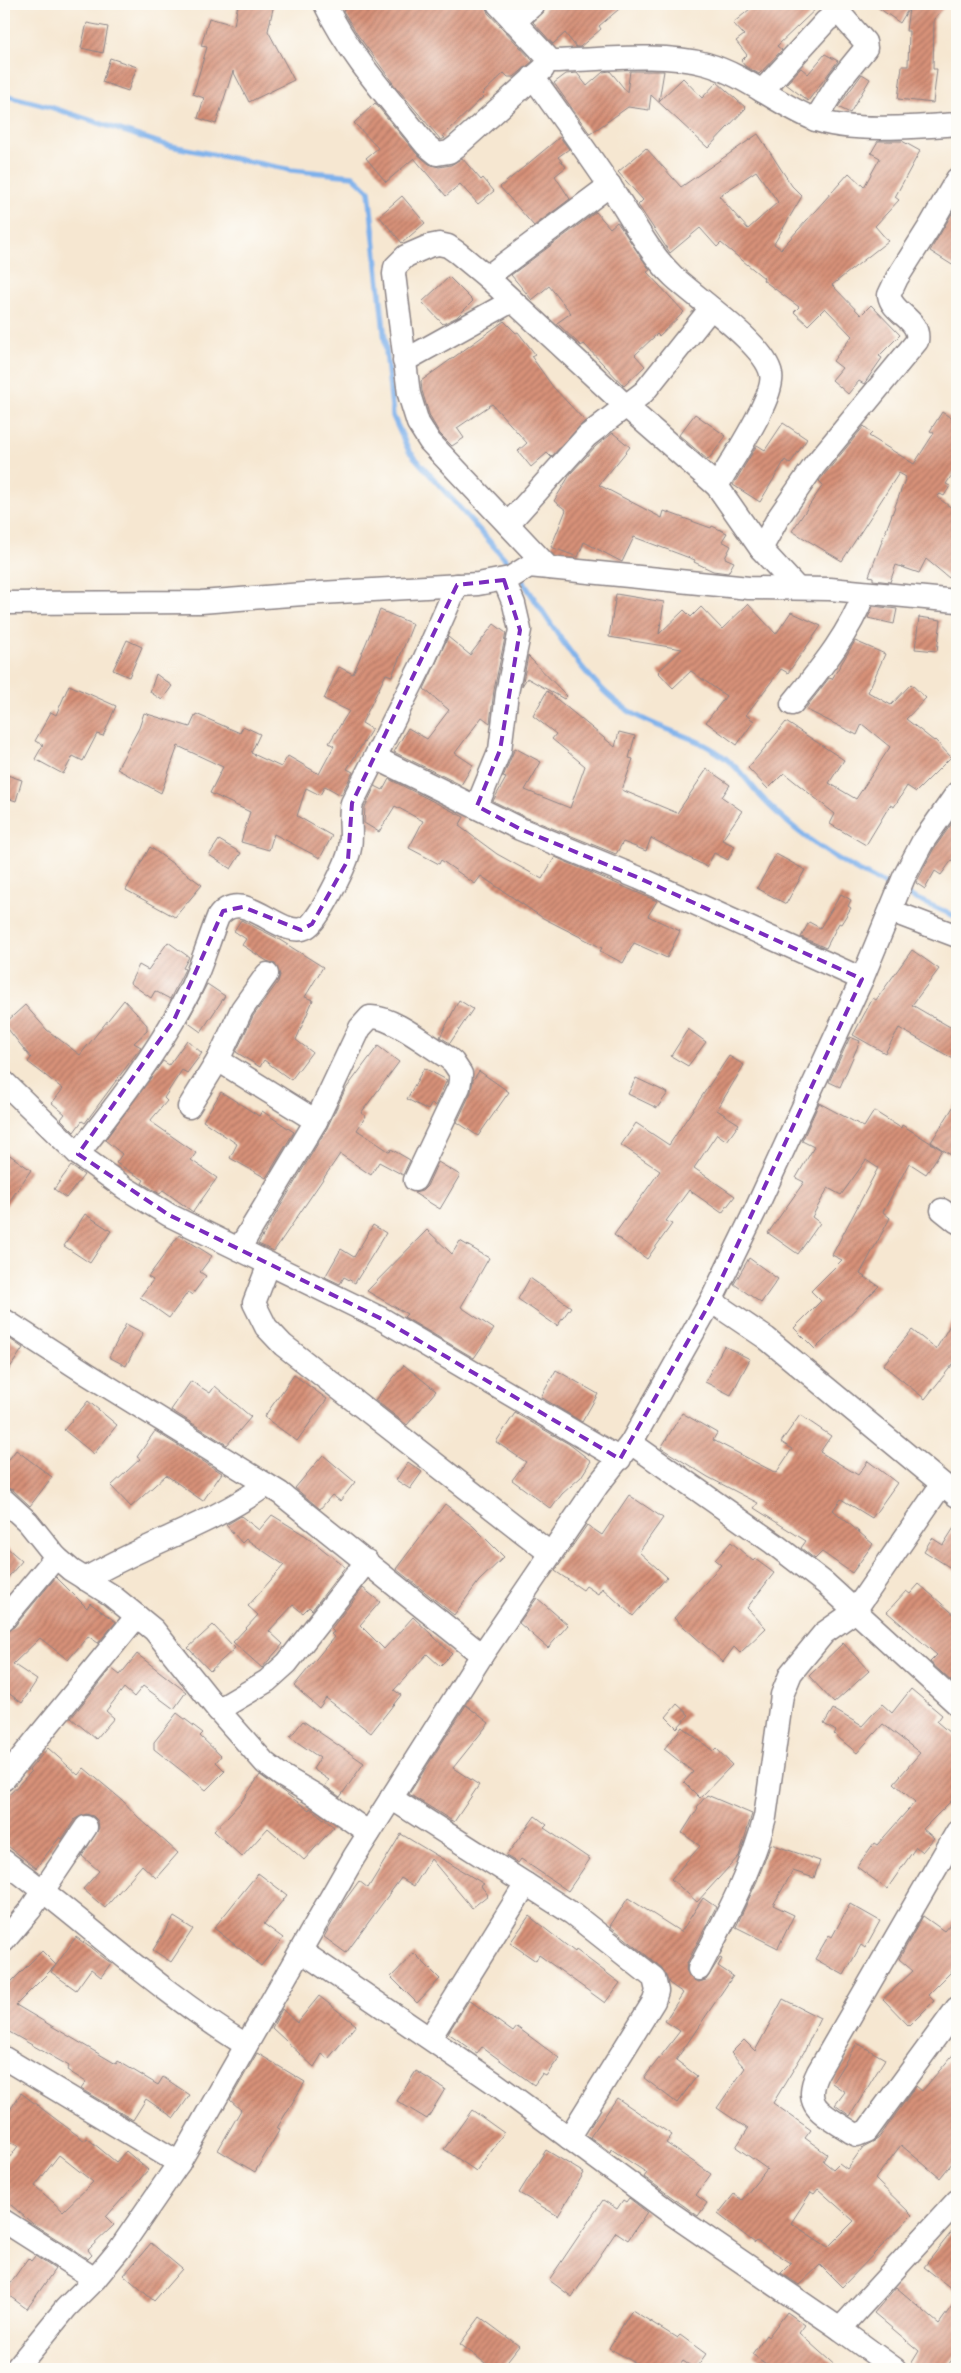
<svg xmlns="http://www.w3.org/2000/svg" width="961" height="2373" viewBox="0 0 961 2373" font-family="Dekko,sans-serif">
<defs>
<pattern id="building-hatch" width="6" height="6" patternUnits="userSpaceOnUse" patternTransform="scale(1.25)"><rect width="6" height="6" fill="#d79178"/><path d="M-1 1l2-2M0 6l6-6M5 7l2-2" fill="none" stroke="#ae7664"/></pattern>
</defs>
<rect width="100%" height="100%" fill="#fdfcf7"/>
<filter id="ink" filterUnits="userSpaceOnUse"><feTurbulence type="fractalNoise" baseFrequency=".02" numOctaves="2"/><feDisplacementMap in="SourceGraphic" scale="10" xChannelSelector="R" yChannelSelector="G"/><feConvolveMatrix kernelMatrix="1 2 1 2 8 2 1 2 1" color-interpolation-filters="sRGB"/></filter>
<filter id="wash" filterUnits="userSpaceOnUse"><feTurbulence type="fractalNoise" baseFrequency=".0096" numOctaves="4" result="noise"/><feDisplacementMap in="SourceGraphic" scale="20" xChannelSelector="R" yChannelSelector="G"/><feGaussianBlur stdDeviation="1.12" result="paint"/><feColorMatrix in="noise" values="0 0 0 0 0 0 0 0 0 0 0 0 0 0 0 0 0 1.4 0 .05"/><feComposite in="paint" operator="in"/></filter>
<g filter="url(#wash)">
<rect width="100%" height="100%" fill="#f6e7d1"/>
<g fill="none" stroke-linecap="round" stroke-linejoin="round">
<!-- stream -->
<g stroke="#7eb1eb" stroke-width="5.5">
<polyline points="4,95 47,106 166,145 291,170 353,176 369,191 393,416 409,451 515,570"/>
<path d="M520,577C553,626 589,693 643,719C675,735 703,738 731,763C745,775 755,792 769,805C805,841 848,868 895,889"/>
<polyline points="903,893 957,917"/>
</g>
</g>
<g id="blocks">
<!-- building -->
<g fill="url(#building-hatch)" fill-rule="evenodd">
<polygon points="238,4 274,4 268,31 294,80 249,102 233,71 216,124 198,118 204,98 193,94 207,47 201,46 209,18 234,25"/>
<polygon points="351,4 485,4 488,13 533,61 514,77 508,77 504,73 482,94 484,96 443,136 445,138 441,140 395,86 357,34 343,11"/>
<polygon points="547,4 625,4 599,26 601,29 580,47 576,47 565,33 553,44 533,22 543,13"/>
<polygon points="756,4 821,4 777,46 782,50 759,74 745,66 741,61 747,55 736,41 744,35 733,23"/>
<polygon points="873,4 947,4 934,19 933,69 937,69 933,103 898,99 902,66 908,66 909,31 906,31 909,8 900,23"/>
<polygon points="87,23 108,27 103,53 81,48"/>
<polygon points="825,54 838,61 808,101 786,84 801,68 808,74"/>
<polygon points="110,58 137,67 128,91 102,82"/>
<polygon points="610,71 627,92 630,71 664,71 659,101 683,78 702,98 717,82 746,108 708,148 651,95 649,110 628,107 590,134 554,83 566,74 577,73 587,86 603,72"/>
<polygon points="862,74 870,79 850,113 838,107"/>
<polygon points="375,103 416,153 429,164 439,167 451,165 462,158 481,180 483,178 494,191 478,204 460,184 446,196 414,158 386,182 366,158 378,148 354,123"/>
<path d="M758,134L792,186L802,196L774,244L781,249L849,173L864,187L880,158L871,153L878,141H902L920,151L895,197L899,200L875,226L888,241L832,285L861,315L871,305L900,335L879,356L882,358L864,384L859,381L848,394L832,380L842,368L833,361L852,336L825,308L808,325L794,312L799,307L763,280L764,278L721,243L717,247L700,228L670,253L638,205L643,200L618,172L646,148L681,187ZM756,171L778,202L748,229L719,196Z"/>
<polygon points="560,137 569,149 558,157 566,167 555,176 570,199 534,226 500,187"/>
<polygon points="402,196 425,223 402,243 379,216"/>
<polygon points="957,205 957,268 930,251"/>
<polygon points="596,212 610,228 617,222 650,270 647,272 684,312 659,336 657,334 635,355 645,366 624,386 584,344 581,346 557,323 571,313 549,286 532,300 511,275"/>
<polygon points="449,277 473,301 457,317 443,324 422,302"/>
<polygon points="504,321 516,333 518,332 535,354 531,356 553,387 585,421 551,457 547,453 531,467 518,451 527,443 492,404 457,428 464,438 452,446 440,434 430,417 422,391 421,381"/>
<polygon points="942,412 957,422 957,467 946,484 950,486 944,496 940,494 937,497 957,512 957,567 949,578 926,559 919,573 896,565 890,582 873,580 873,577 869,576 906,477 899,473 842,561 792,531 823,485 819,481 864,426 872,433 869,436 914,464 934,433 930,431"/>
<polygon points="695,414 726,436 708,460 679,435"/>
<polygon points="783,423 807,439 790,464 785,460 760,502 733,485 757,445 765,450"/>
<polygon points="613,433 630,447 599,485 662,518 664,511 711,528 712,526 727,533 722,541 731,546 725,558 734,562 728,573 713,571 694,562 695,560 634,537 622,562 584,542 578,557 551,547 566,510 554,501 571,473 596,446"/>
<polygon points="616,594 664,602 659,634 684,610 691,617 701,607 722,629 748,604 776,634 791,612 821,626 788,673 781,669 746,715 754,721 737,745 706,722 726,696 691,671 673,688 658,672 682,649 609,637"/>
<polygon points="873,606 897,609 894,624 868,618"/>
<polygon points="380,610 413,624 392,676 386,674 362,723 372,729 347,769 353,772 341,795 325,786 320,795 306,788 297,816 332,836 320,858 274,834 269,850 241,842 250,812 210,793 223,767 178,746 161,793 117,769 139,728 144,713 190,727 196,714 240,733 243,726 260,734 251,753 281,767 288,756 319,774 334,746 329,743 349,711 324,699 339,667 353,674"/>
<polygon points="919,617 941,620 937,651 915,649"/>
<polygon points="494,624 506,633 494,690 490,723 482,717 455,753 473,765 461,785 394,752 408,728 427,739 449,710 424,689 448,637 470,655"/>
<polygon points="127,640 142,647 129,677 113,670"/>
<polygon points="855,641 885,654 868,692 891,705 911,684 926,698 906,719 934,741 935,740 951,757 916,792 907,786 894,807 890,805 866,845 830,824 835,814 784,773 768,789 748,768 786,722 844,760 829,783 856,799 890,747 862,724 857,735 805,709 829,678 832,679"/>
<polygon points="528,656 567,696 564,699 527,678 522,686"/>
<polygon points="156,674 172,686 162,700 150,692"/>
<polygon points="69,685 116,706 103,736 97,734 83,761 73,756 63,774 35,759 43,745 35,741 51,712 56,715"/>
<polygon points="547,691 615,747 619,732 635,736 629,758 633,759 622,790 677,813 707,769 730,785 722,797 742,811 722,840 735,846 728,860 714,853 707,867 651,838 646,851 623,842 616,854 525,817 493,801 506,778 503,777 515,748 541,762 525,790 570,808 585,766 552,739 556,734 533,716"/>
<polygon points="4,774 22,780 16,801 4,797"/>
<polygon points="389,779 464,817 459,826 497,854 542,879 555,857 657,901 648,916 680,931 667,958 634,943 623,963 600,951 602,948 543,918 481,876 475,884 441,860 439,864 409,848 423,821 395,806 379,832 364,823 365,807 375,786 383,790"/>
<polygon points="957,816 957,853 941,875 935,871 925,889 916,883 933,850"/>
<polygon points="219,840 241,853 231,869 209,855"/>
<polygon points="150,847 202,885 175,917 126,890"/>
<polygon points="776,854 805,870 786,904 757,888"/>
<polygon points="841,894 851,900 848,906 851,908 841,924 839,923 826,948 801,937 809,922 820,928"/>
<polygon points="241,920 275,937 323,967 305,997 313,1000 296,1040 312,1052 291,1080 264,1060 260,1067 236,1052 253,1016 278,982 280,975 275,964 267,961 242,945 246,939 234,931"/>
<polygon points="168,942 189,957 183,968 185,969 170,999 155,991 151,998 130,983 139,965 148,970"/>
<polygon points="912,950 939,969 912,1005 957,1031 957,1061 899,1028 885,1053 853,1035 873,998 876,1000"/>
<polygon points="207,984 225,996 201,1032 187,1022"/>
<polygon points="124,1000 147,1025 147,1031 134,1043 141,1047 85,1123 82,1121 74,1132 61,1119 65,1114 52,1103 63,1089 28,1062 31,1058 4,1024 25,1005 47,1030 80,1055"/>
<polygon points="459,1000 473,1009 450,1043 440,1037"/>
<polygon points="688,1029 706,1042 688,1066 671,1056"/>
<polygon points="850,1037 860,1041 840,1087 829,1082"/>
<polygon points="187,1040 202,1053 187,1073 182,1070 164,1098 167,1101 150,1121 196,1153 191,1160 217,1178 193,1212 163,1190 160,1194 142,1183 144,1180 116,1163 122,1154 105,1140 163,1061 169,1065"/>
<polygon points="378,1046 399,1062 361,1113 366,1116 357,1130 390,1152 391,1149 410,1160 403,1175 379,1162 371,1175 340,1154 274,1251 258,1244 327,1128 345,1090"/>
<polygon points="729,1056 744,1065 717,1110 739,1124 727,1141 717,1134 694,1168 735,1196 722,1213 689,1190 666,1221 672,1224 647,1259 614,1235 660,1171 621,1145 636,1123 669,1145"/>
<polygon points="424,1068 447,1080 435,1106 432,1103 428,1110 407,1099"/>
<polygon points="479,1071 509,1092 478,1136 457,1122 471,1092 473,1080"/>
<polygon points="636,1078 668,1093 657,1108 628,1094"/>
<polygon points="221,1092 259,1116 262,1111 294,1132 266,1178 230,1158 237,1144 203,1121"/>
<polygon points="957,1101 957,1159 931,1142"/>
<polygon points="819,1103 864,1127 874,1111 901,1128 902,1125 942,1150 926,1174 909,1163 883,1212 890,1218 860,1274 879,1286 815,1349 794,1328 821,1301 811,1291 842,1260 832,1255 878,1168 866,1160 841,1195 828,1188 812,1217 820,1223 798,1254 768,1233 804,1182 796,1178 814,1147 802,1141"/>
<polygon points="4,1151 31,1170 4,1209"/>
<polygon points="438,1162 460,1175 440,1209 414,1193 422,1191 427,1186"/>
<polygon points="71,1166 84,1175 66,1198 54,1189"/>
<polygon points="85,1214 111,1231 90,1263 64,1246"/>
<polygon points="373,1225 386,1233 355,1283 344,1277 340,1284 325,1277 341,1249 354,1257"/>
<polygon points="427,1230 452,1254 460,1241 489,1258 461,1307 494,1329 474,1358 404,1317 407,1314 367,1291"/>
<polygon points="179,1235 212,1256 200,1272 206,1276 192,1295 188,1292 169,1318 140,1297 153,1280 148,1277"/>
<polygon points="749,1258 778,1279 761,1303 734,1284"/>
<polygon points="530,1278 571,1307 557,1326 518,1299"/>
<polygon points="957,1313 957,1359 925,1399 883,1365 912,1330 936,1349"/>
<polygon points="126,1324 143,1333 126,1366 109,1357"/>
<polygon points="4,1335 23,1348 4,1377"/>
<polygon points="724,1346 750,1359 731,1395 705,1382"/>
<polygon points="404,1365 436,1391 407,1425 375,1400"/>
<polygon points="556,1370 598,1394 582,1422 541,1397"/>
<polygon points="294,1375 327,1399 297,1441 264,1417"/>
<polygon points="191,1381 210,1393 215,1386 251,1417 227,1445 171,1410"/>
<polygon points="88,1401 117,1425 94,1454 64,1430"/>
<polygon points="515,1413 569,1444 591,1461 581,1477 562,1494 551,1509 512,1480 526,1462 496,1442"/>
<polygon points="682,1413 717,1433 713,1440 776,1473 792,1449 781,1442 800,1415 831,1436 820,1452 858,1475 868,1461 897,1483 872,1518 841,1499 833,1510 873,1544 852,1573 822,1552 815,1559 801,1548 806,1541 754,1508 758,1503 708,1477 661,1448"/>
<polygon points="155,1431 222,1473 203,1501 166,1475 131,1507 111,1486 140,1459 137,1457"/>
<polygon points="16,1450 52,1477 30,1506 13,1490 4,1487 4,1466"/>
<polygon points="323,1455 355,1482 340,1501 332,1495 320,1509 295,1488"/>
<polygon points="408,1462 422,1472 410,1489 396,1480"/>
<polygon points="629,1495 663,1518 639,1552 667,1577 633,1616 602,1588 598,1594 586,1586 583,1590 555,1571 587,1525 602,1535"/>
<polygon points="445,1504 473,1526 504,1557 479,1581 454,1615 396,1569"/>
<polygon points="272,1515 306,1536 345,1567 312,1610 309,1607 303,1613 293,1605 269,1631 283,1644 262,1668 233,1642 258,1615 248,1606 284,1565 246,1539 242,1543 226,1525 241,1516 259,1530"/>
<polygon points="957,1523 957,1572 924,1551 932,1538 943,1545"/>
<polygon points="731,1542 753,1561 755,1559 774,1573 747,1608 766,1628 740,1653 734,1647 723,1662 674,1618 721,1565 715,1560"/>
<polygon points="4,1545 22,1561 4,1582"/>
<polygon points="56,1577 87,1608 90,1603 116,1622 98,1643 88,1636 68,1660 40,1638 13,1664 37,1680 22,1703 4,1690 4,1632 14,1627"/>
<polygon points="919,1584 957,1617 957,1679 953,1683 930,1662 937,1655 887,1612 906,1591 910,1594"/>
<polygon points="363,1588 380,1602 360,1625 384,1649 413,1617 452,1654 440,1666 427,1654 394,1690 401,1695 371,1733 326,1698 319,1708 294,1686 334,1637 331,1634 334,1632 331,1629"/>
<polygon points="537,1598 568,1625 548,1648 519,1623"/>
<polygon points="213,1625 235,1648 210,1671 188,1648"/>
<polygon points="843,1643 869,1671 834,1703 809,1676"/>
<polygon points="137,1654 186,1692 174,1709 143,1686 134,1697 124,1688 106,1711 114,1718 96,1739 71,1718 111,1668 120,1675"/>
<polygon points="911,1689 942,1715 937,1722 957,1739 957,1788 952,1800 923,1829 934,1838 922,1852 916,1847 887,1889 857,1867 874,1843 877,1845 915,1802 894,1783 920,1753 883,1724 857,1753 834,1734 836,1731 824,1724 833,1709 862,1726 882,1704 892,1713"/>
<polygon points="677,1704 689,1715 677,1728 666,1717"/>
<polygon points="466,1705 489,1723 453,1768 479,1785 454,1822 409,1794"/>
<polygon points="177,1713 203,1733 200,1736 221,1756 216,1762 225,1771 206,1790 154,1749 154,1742"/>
<polygon points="303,1721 364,1763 340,1797 325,1786 329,1780 313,1769 320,1758 290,1737"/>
<polygon points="682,1727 713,1751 716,1748 732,1765 700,1798 684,1782 693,1772 664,1749"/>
<polygon points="48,1748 78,1775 84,1768 122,1800 138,1817 178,1853 156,1878 142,1865 105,1908 83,1889 99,1871 82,1856 99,1828 98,1821 93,1816 86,1814 75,1819 62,1839 60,1837 36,1868 4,1843 4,1800 31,1772 29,1770"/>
<polygon points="260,1775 309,1810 310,1808 334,1827 304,1860 268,1828 242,1857 214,1831 242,1801"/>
<polygon points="707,1795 752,1814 739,1856 697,1902 671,1879 700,1846 682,1833 698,1808 697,1807"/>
<polygon points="535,1816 547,1825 544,1828 590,1859 568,1891 521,1859 518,1863 506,1856"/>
<polygon points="401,1834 484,1884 481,1886 488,1895 472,1908 431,1859 414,1886 401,1878 346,1953 324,1937 343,1903 359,1881 368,1888"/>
<polygon points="771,1844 820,1861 814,1878 793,1871 773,1905 794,1915 778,1948 736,1927 757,1881"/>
<polygon points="258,1873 287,1895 264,1924 283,1938 261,1966 214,1928"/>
<polygon points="628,1898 681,1932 703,1898 716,1907 687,1963 686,1970 693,1980 699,1982 706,1980 720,1958 722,1959 718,1966 733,1976 676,2060 697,2076 677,2103 644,2078 680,2031 665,2021 683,1993 669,1983 662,1968 610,1926"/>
<polygon points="850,1904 880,1921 865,1948 861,1945 844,1975 815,1959 829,1935 832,1937"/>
<polygon points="529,1916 575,1952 576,1950 620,1983 605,2003 539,1955 536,1961 510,1943"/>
<polygon points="923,1916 944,1931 957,1916 957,1966 928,1995 934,2001 909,2026 883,1999 913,1971 899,1959"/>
<polygon points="174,1917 193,1929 171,1962 153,1950"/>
<polygon points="76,1937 111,1963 101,1977 91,1969 76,1990 51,1972 56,1965 16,2005 116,2064 118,2061 158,2085 163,2077 190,2095 174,2118 146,2099 133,2120 81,2089 86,2082 67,2070 69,2066 4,2029 4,1989 42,1951 56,1965"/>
<polygon points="414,1953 440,1979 417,2003 391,1977"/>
<polygon points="319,1996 356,2025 328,2059 322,2054 314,2067 272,2028 282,2009 297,2023"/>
<path d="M783,1999L820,2018L804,2052L773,2103L811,2130L805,2138L827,2154L823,2161L833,2169L839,2163L847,2169L863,2147L878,2139L916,2086L922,2091L957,2050V2157L940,2178L901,2145L875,2179L912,2215L842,2287L820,2265L799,2285L781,2273L791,2263L757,2241L755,2243L718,2214L734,2194L742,2200L767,2169L736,2147L748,2129L717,2108L745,2068L731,2053L744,2040L755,2051ZM818,2189L854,2221L828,2247L791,2223L811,2192L814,2194Z"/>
<polygon points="469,2000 513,2032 517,2027 559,2058 546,2076 542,2074 534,2085 482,2047 477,2053 448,2033"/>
<polygon points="857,2043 885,2059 850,2116 835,2105 845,2092 832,2083"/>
<polygon points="257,2053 305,2082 277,2128 280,2129 255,2172 218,2150 241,2110 230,2100"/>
<polygon points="416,2071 445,2089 427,2119 397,2101"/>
<path d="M21,2093L85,2141L87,2138L116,2162L126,2151L148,2170L106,2217L114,2225L88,2250L92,2255L88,2259L33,2224L4,2199V2165L18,2146L4,2139V2119ZM59,2155L93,2182L63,2211L35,2186Z"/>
<polygon points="617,2098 672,2135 666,2143 711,2174 696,2195 707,2203 698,2216 644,2177 647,2173 611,2149 610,2152 590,2137"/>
<polygon points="472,2110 504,2133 476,2171 444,2149"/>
<polygon points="546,2150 584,2173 558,2216 519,2193"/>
<polygon points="629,2198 647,2212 628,2240 616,2232 572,2297 549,2280 603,2200 617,2209 623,2200 626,2202"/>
<polygon points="957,2225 957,2293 924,2267"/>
<polygon points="151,2243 182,2269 154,2301 124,2275"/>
<polygon points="35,2256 55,2269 27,2309 4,2292 28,2258 31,2261"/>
<polygon points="896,2287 939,2324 957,2299 957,2353 945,2369 908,2369 919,2351 874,2313"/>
<polygon points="632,2310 677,2338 680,2335 706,2354 695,2369 683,2361 677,2369 646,2369 609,2348"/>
<polygon points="787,2312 805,2325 799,2333 839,2369 773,2369 752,2354 766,2335 768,2337"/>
<polygon points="480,2317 519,2346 501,2369 493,2369 460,2344"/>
</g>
</g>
</g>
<g filter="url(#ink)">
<use href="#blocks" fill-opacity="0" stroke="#8c8486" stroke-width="1"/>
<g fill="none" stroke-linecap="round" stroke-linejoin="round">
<!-- street casing -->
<g stroke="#8c8486" stroke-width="25">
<g id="street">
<path d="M325,4C349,55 391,101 426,145L437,154L449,152L457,146L543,69"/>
<path d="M498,4L551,61C598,60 661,52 706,64C745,75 777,104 814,119C846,133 921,127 957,124"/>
<polyline points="514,22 534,4"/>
<path d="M533,77C559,113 585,149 610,186C630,215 647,251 673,276C696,298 766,345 771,374C776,397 729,464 717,486"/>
<polyline points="762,91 826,21 834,15 842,16 865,42 866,48 840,80 815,120"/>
<polyline points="487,277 610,185"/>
<polyline points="404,361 512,301"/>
<polyline points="508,524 587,436 644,392 711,308"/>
<path d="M761,549L778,518L814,466L917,341C921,319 892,314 889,295L897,278L930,226L957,179"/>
<polyline points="549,568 430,442 418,423 409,394 394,274 395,267 406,256 429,246 439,244 448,246 458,253 487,277 627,407 717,486 761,549 797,588"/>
<polyline points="4,603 201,602 303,594 478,584 510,578 529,566 749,588 830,589 957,601"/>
<path d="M792,704C820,669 848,636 864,594"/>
<polyline points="376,758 520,829 639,878 862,979"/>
<polyline points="477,806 500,750 507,693 520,630 514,604 504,580"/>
<polyline points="891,911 957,936"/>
<polyline points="218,1060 316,1121"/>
<polyline points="4,1082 78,1154 125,1188 169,1215 382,1319 620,1459"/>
<polyline points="189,1107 218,1060 242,1009 267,974"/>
<path d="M78,1154C118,1103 159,1051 189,992C201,968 208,942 218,917C243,883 281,942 307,927C319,921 348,862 350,848C353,832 348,818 352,803L424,660L457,585"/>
<polyline points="942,1210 957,1222"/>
<path d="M239,1249L316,1121L360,1028L370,1017C390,1015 429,1046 447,1057L453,1062L461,1074L459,1087L415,1180"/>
<polyline points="269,1264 254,1303 266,1327 283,1345 551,1554"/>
<polyline points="711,1301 766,1338 957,1496"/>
<polyline points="4,1320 89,1375 280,1493 482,1655"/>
<polyline points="631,1443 773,1543 826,1584 957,1704"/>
<polyline points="4,1500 28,1522 56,1557 71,1570 111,1595 154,1630 218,1710 265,1763 281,1775 315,1795 369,1833"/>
<path d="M85,1579C144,1544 211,1525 266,1485"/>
<polyline points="4,1619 56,1557"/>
<polyline points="218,1710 267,1681 287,1663 367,1561"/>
<polyline points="4,1779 137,1616"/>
<polyline points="391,1798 573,1914 654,1978 657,1991 654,2001 569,2138"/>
<path d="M957,1832L818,2072C800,2108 825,2114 851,2132L857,2135L867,2131L957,2008"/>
<path d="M4,1861C85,1921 159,1992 246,2045"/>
<polyline points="4,1941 30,1910 86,1827"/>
<polyline points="301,1951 496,2084 672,2214 840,2329 895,2369"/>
<path d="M699,1969C725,1919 751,1872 765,1817L782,1695L791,1673L824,1633L854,1612L942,1484"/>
<polyline points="430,2038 526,1884"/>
<polyline points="4,2058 179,2163"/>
<polyline points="4,2221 95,2279"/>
<polyline points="840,2329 957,2201"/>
<polyline points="16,2369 66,2308 95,2279 119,2250 179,2163 354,1857 482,1655 597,1486 631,1443 711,1301 756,1209 862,979 904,877 922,843 957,793"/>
</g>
</g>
<!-- street -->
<use href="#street" stroke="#fff" stroke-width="22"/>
</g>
</g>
<!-- marked area -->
<path fill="none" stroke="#7b2cbf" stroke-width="4" stroke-dasharray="10 6" stroke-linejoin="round" d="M504,580L520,630L500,750L477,806L520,829L639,878L862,979L711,1301L620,1459L382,1319L169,1215L78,1154L174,1020L223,911L243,907L301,930L312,924L348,860L352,803L457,585Z"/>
<!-- margin -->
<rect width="961" height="2373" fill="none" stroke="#fdfcf7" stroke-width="20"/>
</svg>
